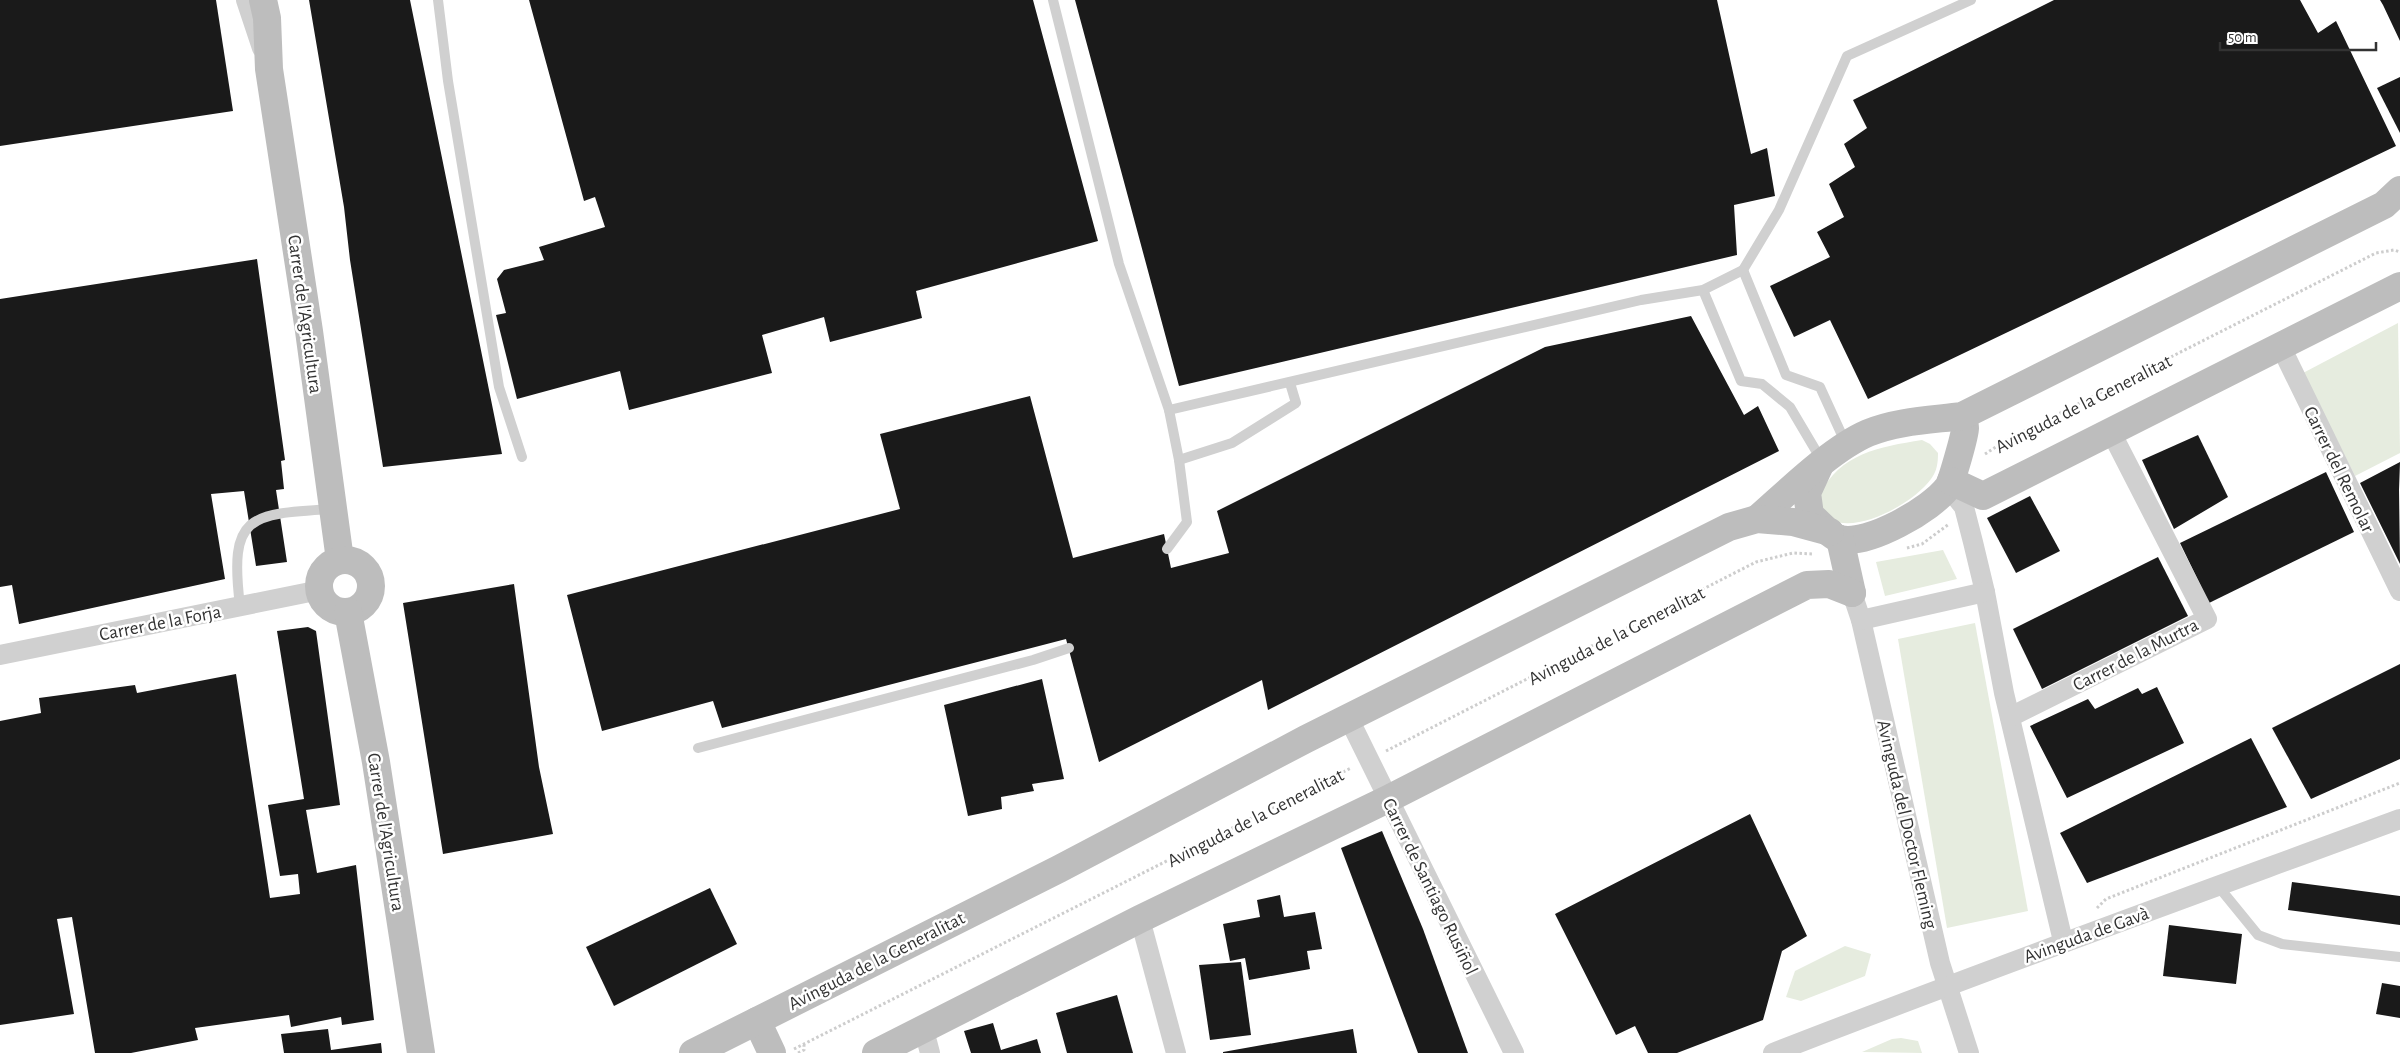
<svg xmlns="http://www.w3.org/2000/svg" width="2400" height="1053" viewBox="0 0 2400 1053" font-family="'Alegreya Sans',sans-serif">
<rect width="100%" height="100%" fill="#fff"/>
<!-- green -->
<g fill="#e6ecdf">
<polygon points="2398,323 2400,453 2355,476 2303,373"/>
<path d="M1922,440L1930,444L1938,453C1938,463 1937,471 1931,479C1915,502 1857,535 1830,519C1821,514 1821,504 1819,496C1840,453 1879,447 1922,440Z"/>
<polygon points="1943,550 1957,579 1885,596 1876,562"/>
<polygon points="1975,623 2028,911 1947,928 1898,639"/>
<polygon points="1845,946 1871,954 1865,976 1801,1001 1786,997 1795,971"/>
<polygon points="1901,1038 1918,1041 1922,1053 1862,1052 1892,1039"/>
</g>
<!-- building -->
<g fill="#1a1a1a">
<polygon points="0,0 216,0 233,111 0,146"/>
<polygon points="309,0 410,0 502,454 383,467 350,260 344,207"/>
<polygon points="529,0 1033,0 1098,241 916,291 922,318 830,342 824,317 762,335 772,373 629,410 620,371 517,399 496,315 506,313 497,279 504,270 544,260 539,247 605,227 595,197 584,201"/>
<polygon points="1075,0 1717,0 1751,154 1767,148 1775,196 1734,205 1737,255 1179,386"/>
<polygon points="2054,0 2300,0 2318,33 2336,21 2396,146 1868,399 1830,320 1794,337 1770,286 1830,257 1817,232 1844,217 1829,184 1855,167 1844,144 1867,128 1853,100"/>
<polygon points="2380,0 2400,0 2400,41 2383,5"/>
<polygon points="2400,77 2400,133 2377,88"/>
<polygon points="257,259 285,460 281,461 284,489 276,490 287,562 256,566 244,491 211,494 225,579 19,624 12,585 0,587 0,299"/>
<polygon points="1691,316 1744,415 1758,406 1779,451 1268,710 1262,680 1099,762 1066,639 722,728 713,701 602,731 567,595 900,509 880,434 1030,396 1073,558 1164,534 1171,568 1229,553 1217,511 1545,347"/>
<polygon points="2198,435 2228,497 2174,529 2142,460"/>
<polygon points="2400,462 2399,490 2400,564 2360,483"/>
<polygon points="2326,472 2354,532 2209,603 2180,543"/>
<polygon points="2030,496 2060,551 2016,573 1987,518"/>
<polygon points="2158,557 2188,616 2042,689 2013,629"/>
<polygon points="514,584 539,767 553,834 443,854 403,603"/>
<polygon points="308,627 316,631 340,805 306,810 317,873 356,865 374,1020 342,1025 341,1017 291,1027 289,1015 195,1028 198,1040 131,1053 95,1053 72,917 57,919 74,1014 0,1025 0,721 41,713 39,698 135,685 137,693 236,674 270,898 300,894 298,874 280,876 268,805 304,799 277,631"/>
<polygon points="2400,664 2400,759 2311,799 2272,728"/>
<polygon points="1042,679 1064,779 1032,784 1034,791 1001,797 1002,809 968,816 944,705"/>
<polygon points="2157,687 2184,743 2067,798 2030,726 2088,699 2095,709 2138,688 2142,694"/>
<polygon points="2251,738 2287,807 2087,883 2060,833"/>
<polygon points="1750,814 1807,936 1782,951 1763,1020 1677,1053 1648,1053 1635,1026 1616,1035 1555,914"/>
<polygon points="1382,831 1423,929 1468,1053 1418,1053 1341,848"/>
<polygon points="2292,882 2400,896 2400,925 2288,910"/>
<polygon points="710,888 737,944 614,1006 586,947"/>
<polygon points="1280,895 1284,917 1315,912 1322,949 1307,951 1310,969 1249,980 1245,958 1230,961 1223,924 1260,917 1257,900"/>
<polygon points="2169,925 2242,934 2236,984 2163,976"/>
<polygon points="1241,962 1251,1035 1210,1040 1199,965"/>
<polygon points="2382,983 2400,986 2400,1018 2376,1014"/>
<polygon points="1117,995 1133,1053 1067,1053 1056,1013"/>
<polygon points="993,1023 1001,1050 1037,1039 1041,1053 971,1053 964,1031"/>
<polygon points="328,1029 331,1050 381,1043 382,1053 284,1053 281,1034"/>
<polygon points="1353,1029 1357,1053 1223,1053 1223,1052"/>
</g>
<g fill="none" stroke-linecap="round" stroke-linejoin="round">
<!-- path -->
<g stroke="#cdcdcd" stroke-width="3" stroke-dasharray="2.5 2.5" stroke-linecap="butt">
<polyline points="1985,454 2005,441 2376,253 2394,250 2400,252"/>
<polyline points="1907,548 1922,544 1949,524"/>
<polyline points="1386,751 1756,562 1793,553 1813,554"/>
<polyline points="2097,908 2106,899 2400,783"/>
<polyline points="794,1049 1351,768"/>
<polyline points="798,1053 804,1050 804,1045"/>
</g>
<!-- lane -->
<g stroke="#d0d0d0" stroke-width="10">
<polyline points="438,0 448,81 499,387 522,457"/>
<polyline points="1053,0 1119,264 1169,410 1179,460 1187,522 1167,549"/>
<polyline points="1743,270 1786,375 1820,387 1846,444"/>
<polyline points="1703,290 1741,381 1762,384 1790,407 1822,461"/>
<polyline points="1169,410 1641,300 1703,290 1743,270 1779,210 1847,56 1971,0"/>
<polyline points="1179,460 1232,443 1296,403 1290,383"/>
<path d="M240,606C229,515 248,514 332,509"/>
<polyline points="698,748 1033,660 1069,648"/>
<polyline points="2218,886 2258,935 2282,944 2400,957"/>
</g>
<!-- street -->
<g stroke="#d0d0d0" stroke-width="20">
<polyline points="246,0 262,48"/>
<polyline points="2281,347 2400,591"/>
<polyline points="1948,487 1964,507 1973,542 1985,592 2004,693 2063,941"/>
<polyline points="1852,593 1861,620 1940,963 1969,1053"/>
<polyline points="1861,620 1985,592"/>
<polyline points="0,655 320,590"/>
<polyline points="2010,717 2207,619 2111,432"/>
<polyline points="1349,719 1514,1053"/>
<polyline points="1140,919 1176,1053"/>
<polyline points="924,1030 930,1053"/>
<path d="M1773,1053C1980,972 2191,896 2400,819"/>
</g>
<!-- secondary -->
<g stroke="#bdbdbd" stroke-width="28">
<polyline points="263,0 267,18 269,69 309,331 340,560"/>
<path d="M1819,467L1807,493L1810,515C1819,522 1830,536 1840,539C1868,546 1932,509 1948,487C1952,481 1965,435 1965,428C1965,424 1963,420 1962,416"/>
<polyline points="1951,481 1983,496 2400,286"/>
<path d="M1757,519C1788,492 1831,449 1868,433C1897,421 1931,420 1962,416L2384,205L2400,190"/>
<polyline points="1840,539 1852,593"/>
<circle cx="345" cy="586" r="26"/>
<polyline points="348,612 376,762 421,1053"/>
<polyline points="757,1021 772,1053"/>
<polyline points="693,1053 1059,869 1306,739 1729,527 1757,519 1793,522 1830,532"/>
<polyline points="876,1053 1140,919 1388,799 1807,585 1829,584 1852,593"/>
</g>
</g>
<g text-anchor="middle" stroke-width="5" stroke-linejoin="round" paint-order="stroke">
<!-- street labels -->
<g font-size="19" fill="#333" stroke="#fff">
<text transform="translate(306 314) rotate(82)" y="7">Carrer de l'Agricultura</text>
<text transform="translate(2083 403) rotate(-27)" y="7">Avinguda de la Generalitat</text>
<text transform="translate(2340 469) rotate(64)" y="7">Carrer del Remolar</text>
<text transform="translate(160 622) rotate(-11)" y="7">Carrer de la Forja</text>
<text transform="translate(1616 635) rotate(-27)" y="7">Avinguda de la Generalitat</text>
<text transform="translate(2135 654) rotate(-27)" y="7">Carrer de la Murtra</text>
<text transform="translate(1255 817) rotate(-27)" y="7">Avinguda de la Generalitat</text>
<text transform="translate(1908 824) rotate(77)" y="7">Avinguda del Doctor Fleming</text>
<text transform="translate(387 832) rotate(81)" y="7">Carrer de l'Agricultura</text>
<text transform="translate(1431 886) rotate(64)" y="7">Carrer de Santiago Rusiñol</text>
<text transform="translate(2086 934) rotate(-20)" y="7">Avinguda de Gavà</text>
<text transform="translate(876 960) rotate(-27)" y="7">Avinguda de la Generalitat</text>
</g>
</g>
<!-- scale -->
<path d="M2220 42v8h156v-8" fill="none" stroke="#333333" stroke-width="2.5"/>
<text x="2228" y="42" font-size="15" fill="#333333" stroke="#ffffff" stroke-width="4" paint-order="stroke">50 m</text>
</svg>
